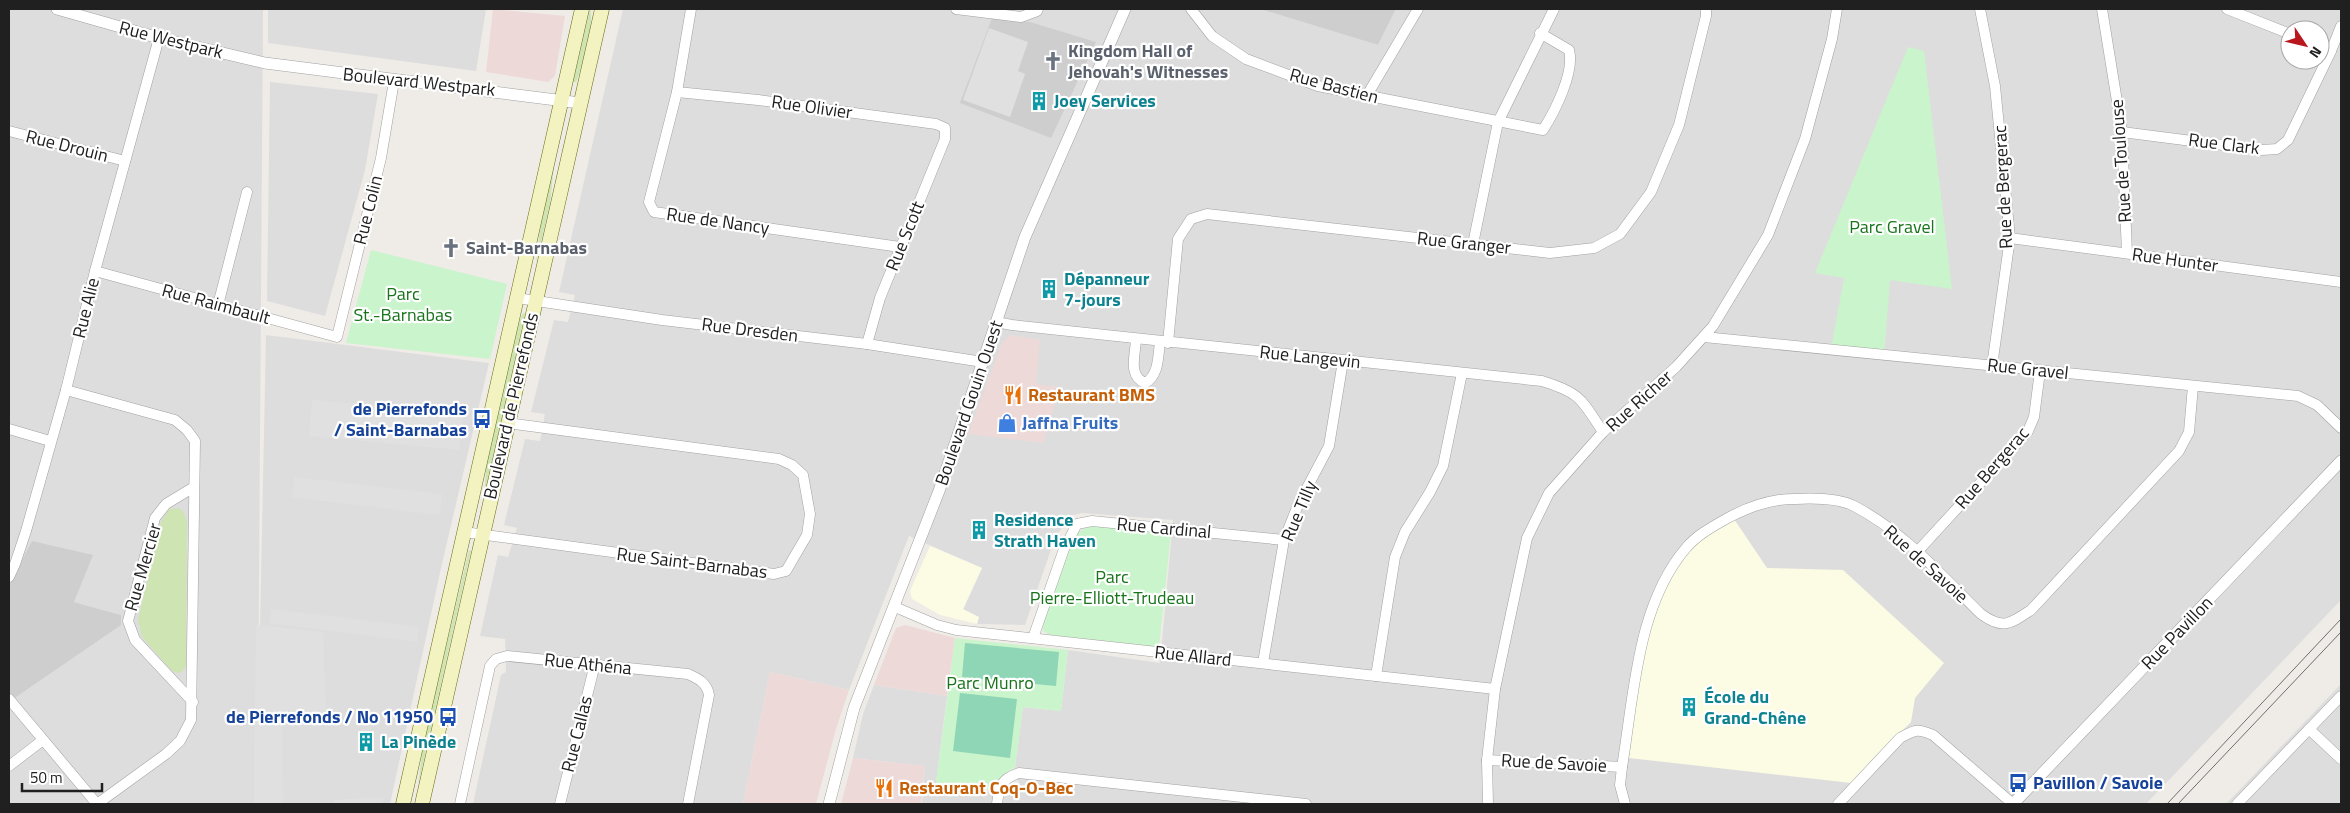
<svg xmlns="http://www.w3.org/2000/svg" width="2350" height="813" viewBox="0 0 2350 813" font-family="'Titillium Web',sans-serif">
<rect width="100%" height="100%" fill="#efece7"/>
<!-- residential -->
<g fill="#dedddd" fill-rule="evenodd">
<polygon points="9,9 263,9 258,726 266,335 489,363 441,568 390,804 9,804 9,694 13,698 121,615 74,602 92,555 13,578 9,585"/>
<polygon points="268,9 486,9 476,71 268,43"/>
<path d="M623,9H1260L1378,45L1396,9H2341V600L2146,804H922L925,766L853,758L863,714L874,685L947,696L936,783L1009,794L1020,787L1015,767L1023,707L1061,711L1068,650L1160,663L1173,520L1082,513L1070,516L1055,538L1025,625L977,624L979,617L963,610L982,568L909,536L849,690L770,672L743,804H473L501,675L506,672L505,639L480,636L498,555L508,557L517,528L504,525L525,439L540,441L545,414L531,412L554,320L568,322L575,295L559,292ZM2290,30H2320V60H2290Z"/>
<polygon points="270,82 378,94 365,170 325,316 267,301"/>
<polygon points="2341,684 2341,804 2226,804"/>
</g>
<!-- commercial -->
<g fill="#eed9d9">
<polygon points="493,9 565,16 555,76 548,82 486,72"/>
<polygon points="1010,335 1040,340 1036,384 1060,387 1043,443 968,434 1002,343"/>
<polygon points="905,625 955,638 947,696 874,685 896,628"/>
<polygon points="770,672 849,690 836,729 816,804 743,804"/>
<polygon points="853,758 925,766 921,804 841,804"/>
</g>
<!-- education -->
<g fill="#fcfbe4">
<polygon points="1732,516 1767,568 1843,570 1944,663 1915,698 1911,722 1851,783 1629,758 1642,643 1651,608 1687,547"/>
<polygon points="930,546 982,568 963,609 979,617 977,624 940,615 912,599 910,591"/>
</g>
<!-- religious -->
<g fill="#cecece">
<polygon points="1260,9 1396,9 1378,45"/>
<polygon points="992,18 1030,22 1096,42 1051,138 960,103"/>
<polygon points="32,541 93,555 74,602 121,615 121,625 13,699 9,694 9,585"/>
</g>
<!-- grass -->
<g fill="#cee4b3">
<path d="M590,9C595,19 582,69 576,82H573Z"/>
<polygon points="554,165 550,204 536,263 541,221"/>
<polygon points="523,313 525,314 484,496 487,457 518,324"/>
<polygon points="178,508 183,511 187,521 186,666 182,672 178,673 172,671 142,637 138,619 161,522 169,509"/>
<polygon points="469,550 471,551 418,786 423,744"/>
</g>
<!-- park -->
<g fill="#caf4cb">
<polygon points="1908,47 1924,51 1952,289 1890,280 1884,355 1831,349 1844,278 1815,273"/>
<polygon points="371,250 507,284 490,359 346,343"/>
<polygon points="1092,526 1171,533 1159,647 1050,635 1043,631 1043,621 1075,536 1083,529"/>
<polygon points="955,638 1068,650 1061,711 1023,707 1015,767 1004,774 991,790 936,783"/>
</g>
<!-- pitch -->
<g fill="#8ed6b6">
<polygon points="965,643 1059,652 1056,686 962,677"/>
<polygon points="960,693 1017,699 1010,758 953,751"/>
</g>
<!-- parking -->
<g fill="#e0e0e0">
<polygon points="989,28 1028,42 1018,71 1025,74 1010,117 963,100"/>
<polygon points="312,400 463,415 460,450 309,436"/>
<polygon points="294,477 442,494 440,515 292,497"/>
<polygon points="271,609 419,627 417,642 269,623"/>
<polygon points="256,625 323,632 326,712 282,714 283,804 254,804"/>
<polygon points="383,797 383,804 334,804 334,800"/>
</g>
<g fill="none" stroke-linecap="round" stroke-linejoin="round">
<!-- minor casing -->
<g stroke="#a1a1a1" stroke-width="11">
<g id="minor">
<polyline points="691,9 677,92 649,202 654,212 900,247"/>
<polyline points="956,9 1021,17 1037,11 1038,9"/>
<path d="M1191,9L1212,36L1246,59L1318,86L1543,130C1555,111 1575,72 1569,50L1540,33"/>
<polyline points="1980,9 1995,86 2010,238 1992,366"/>
<polyline points="2102,9 2122,132 2127,253"/>
<polyline points="2227,9 2290,34"/>
<polyline points="2320,46 2331,51"/>
<polyline points="677,92 758,100 936,124 945,128 945,139 880,298 867,344"/>
<polyline points="1366,97 1418,9"/>
<polyline points="9,131 125,161"/>
<polyline points="2122,132 2262,150 2277,149 2288,140 2331,51 2341,26"/>
<polyline points="2010,238 2341,282"/>
<polyline points="1473,244 1498,122 1554,9"/>
<polyline points="95,271 337,337 381,158 394,81"/>
<polyline points="517,298 662,320 867,344 983,362"/>
<polyline points="218,305 247,192"/>
<path d="M996,322L1012,325L1542,381C1581,393 1581,399 1603,432"/>
<polyline points="1704,337 2298,396 2317,405 2341,428"/>
<path d="M1136,340C1135,356 1128,376 1145,383C1159,376 1158,356 1160,342"/>
<polyline points="1168,343 1178,239 1191,219 1207,214 1550,253 1594,248 1620,234 1651,192 1679,125 1706,16 1706,9"/>
<polyline points="66,390 175,420 187,430 195,441 191,720 180,741 166,754 97,804"/>
<polyline points="9,429 50,441"/>
<polyline points="464,532 774,574 786,571 807,535 810,514 803,475 792,465 779,459 507,423"/>
<polyline points="1917,552 2028,431 2034,417 2040,371"/>
<polyline points="9,577 15,564 26,531 66,390 95,271 159,38"/>
<polyline points="895,607 937,625 956,630 1495,689"/>
<polyline points="1033,638 1064,549 1077,524 1092,521 1284,540"/>
<polyline points="1263,663 1284,540 1298,505 1329,446 1343,361"/>
<polyline points="1376,676 1395,557 1405,532 1430,492 1443,466 1462,373"/>
<polyline points="9,699 97,804"/>
<polyline points="193,702 135,640 128,621 155,518 166,504 194,487"/>
<polyline points="2309,729 2341,759"/>
<polyline points="1487,760 1622,767"/>
<polyline points="9,766 43,740"/>
<path d="M460,804L490,666L496,659L507,656L688,674C699,679 707,683 709,695L688,804"/>
<polyline points="560,804 595,664"/>
<path d="M997,804C999,786 1001,779 1019,773L1306,804"/>
<polyline points="1488,804 1487,760 1495,689 1527,538 1549,493 1603,432 1676,367 1713,326 1768,235 1805,139 1832,39 1837,9"/>
<path d="M1625,804L1620,785L1622,767C1634,695 1637,605 1686,548C1697,535 1712,527 1726,519C1744,509 1759,503 1779,500C1801,498 1835,496 1854,506C1904,532 1941,575 1981,614C2003,630 2010,624 2031,610L2179,451L2189,432L2193,386"/>
<path d="M1838,804L1900,738C1915,730 1917,728 1933,735L2013,804"/>
<polyline points="2237,804 2341,696"/>
</g>
</g>
<!-- tertiary casing -->
<g stroke="#a1a1a1" stroke-width="12">
<g id="tertiary">
<polyline points="57,9 159,38 265,63 580,103"/>
<polyline points="829,804 854,708 939,491 1025,237 1125,9"/>
<polyline points="2013,804 2341,461"/>
</g>
</g>
<!-- secondary casing -->
<g stroke="#686d11" stroke-width="15">
<g id="secondary">
<polyline points="403,804 582,9"/>
<polyline points="422,804 602,9"/>
</g>
</g>
<!-- minor -->
<use href="#minor" stroke="#fff" stroke-width="10"/>
<!-- tertiary -->
<use href="#tertiary" stroke="#fff" stroke-width="11"/>
<!-- secondary -->
<use href="#secondary" stroke="#f3f3c2" stroke-width="14"/>
<!-- tram -->
<g stroke="#6e6e6e" stroke-width="1">
<polyline points="2167,804 2341,619"/>
<polyline points="2178,804 2341,632"/>
</g>
</g>
<!-- icons -->
<defs>
<g id="church-bare" transform="scale(1.5)"><path d="M-1.2-6h2.4v3.5h3.3v2.4h-3.3V6h-2.4V-.1h-3.3v-2.4h3.3Z" fill="#6b7280" stroke="#fff" stroke-width="2.5" paint-order="stroke"/></g>
<g id="building-bare" transform="scale(1.5)"><path d="M-4-6H4V6H1V3H-1V6H-4ZM-2.5-4.3h1.7v1.8h-1.7ZM.8-4.3h1.7v1.8H.8ZM-2.5-1h1.7V.8h-1.7ZM.8-1h1.7V.8H.8Z" fill="#0f9aa8" stroke="#fff" stroke-width="2.5" paint-order="stroke"/></g>
<g id="restaurant-bare" transform="scale(1.5)"><path d="M-5-6h1v4h1v-4h1v4h1v-4h1v5L-1.5 .5V6h-2V.5L-5-1ZM5-6V6H3V1.5H1.5Q1.5-4 5-6Z" fill="#e8710a" stroke="#fff" stroke-width="2.5" paint-order="stroke"/></g>
<g id="bus-bare" transform="scale(1.5)"><path d="M-5-6H5V4H4V6H2V4H-2V6H-4V4H-5ZM-3.5-4V0h7V-4ZM-3.5 1.2v1.5H-2V1.2ZM2 1.2v1.5H3.5V1.2Z" fill="#1a4fb4" stroke="#fff" stroke-width="2.5" paint-order="stroke"/></g>
<g id="shop-bare" transform="scale(1.5)"><path d="M-5-2.5h2.3a2.7 3.5 0 0 1 5.4 0H5L5.5 6h-11ZM-1.5-2.5h3a1.5 2.3 0 0 0-3 0Z" fill="#3f7fe0" stroke="#fff" stroke-width="2.5" paint-order="stroke"/></g>
</defs>
<g fill-rule="evenodd">
<use href="#church-bare" x="1053" y="61"/>
<use href="#building-bare" x="1039" y="101"/>
<use href="#church-bare" x="451" y="248"/>
<use href="#building-bare" x="1049" y="289"/>
<use href="#restaurant-bare" x="1013" y="395"/>
<use href="#bus-bare" x="482" y="419"/>
<use href="#shop-bare" x="1007" y="423"/>
<use href="#building-bare" x="979" y="530"/>
<use href="#building-bare" x="1689" y="707"/>
<use href="#bus-bare" x="448" y="717"/>
<use href="#building-bare" x="366" y="742"/>
<use href="#bus-bare" x="2018" y="783"/>
<use href="#restaurant-bare" x="884" y="788"/>
</g>
<g text-anchor="middle" stroke-width="4.5" stroke-linejoin="round" paint-order="stroke">
<!-- street labels -->
<g font-size="18" fill="#202020" stroke="#fff">
<text transform="translate(171 40) rotate(14)" y="6">Rue Westpark</text>
<text transform="translate(419 82) rotate(6)" y="6">Boulevard Westpark</text>
<text transform="translate(1334 86) rotate(15)" y="6">Rue Bastien</text>
<text transform="translate(812 107) rotate(8)" y="6">Rue Olivier</text>
<text transform="translate(2224 144) rotate(7)" y="6">Rue Clark</text>
<text transform="translate(67 146) rotate(14)" y="6">Rue Drouin</text>
<text transform="translate(2121 161) rotate(-94)" y="6">Rue de Toulouse</text>
<text transform="translate(2003 187) rotate(-93)" y="6">Rue de Bergerac</text>
<text transform="translate(368 210) rotate(-76)" y="6">Rue Colin</text>
<text transform="translate(718 221) rotate(8)" y="6">Rue de Nancy</text>
<text transform="translate(905 236) rotate(-68)" y="6">Rue Scott</text>
<text transform="translate(1464 243) rotate(6)" y="6">Rue Granger</text>
<text transform="translate(2175 260) rotate(8)" y="6">Rue Hunter</text>
<text transform="translate(216 304) rotate(15)" y="6">Rue Raimbault</text>
<text transform="translate(86 308) rotate(-76)" y="6">Rue Alie</text>
<text transform="translate(750 330) rotate(7)" y="6">Rue Dresden</text>
<text transform="translate(1310 357) rotate(6)" y="6">Rue Langevin</text>
<text transform="translate(2028 369) rotate(6)" y="6">Rue Gravel</text>
<text transform="translate(1639 401) rotate(-42)" y="6">Rue Richer</text>
<text transform="translate(969 403) rotate(-71)" y="6">Boulevard Gouin Ouest</text>
<text transform="translate(511 406) rotate(-77)" y="6">Boulevard de Pierrefonds</text>
<text transform="translate(1992 468) rotate(-49)" y="6">Rue Bergerac</text>
<text transform="translate(1299 511) rotate(-67)" y="6">Rue Tilly</text>
<text transform="translate(1164 528) rotate(5)" y="6">Rue Cardinal</text>
<text transform="translate(692 563) rotate(7)" y="6">Rue Saint-Barnabas</text>
<text transform="translate(1926 564) rotate(42)" y="6">Rue de Savoie</text>
<text transform="translate(143 567) rotate(-74)" y="6">Rue Mercier</text>
<text transform="translate(2177 633) rotate(-46)" y="6">Rue Pavillon</text>
<text transform="translate(1193 656) rotate(6)" y="6">Rue Allard</text>
<text transform="translate(588 664) rotate(6)" y="6">Rue Athéna</text>
<text transform="translate(577 734) rotate(-76)" y="6">Rue Callas</text>
<text transform="translate(1554 763) rotate(3)" y="6">Rue de Savoie</text>
</g>
<!-- worship labels -->
<g font-size="18" font-weight="bold" fill="#5b616d" stroke="#fff" text-anchor="start">
<text x="1068" y="57">Kingdom Hall of<tspan x="1068" dy="21">Jehovah's Witnesses</tspan></text>
<text x="466" y="254">Saint-Barnabas</text>
</g>
<!-- culture labels -->
<g font-size="18" font-weight="bold" fill="#0d838f" stroke="#fff" text-anchor="start">
<text x="1054" y="107">Joey Services</text>
<text x="1064" y="285">Dépanneur<tspan x="1064" dy="21">7-jours</tspan></text>
<text x="994" y="526">Residence<tspan x="994" dy="21">Strath Haven</tspan></text>
<text x="1704" y="703">École du<tspan x="1704" dy="21">Grand-Chêne</tspan></text>
<text x="381" y="748">La Pinède</text>
</g>
<!-- park labels -->
<g font-size="18" fill="#18741b" stroke="#fff">
<text x="1892" y="233">Parc Gravel</text>
<text x="403" y="300">Parc<tspan x="403" dy="21">St.-Barnabas</tspan></text>
<text x="1112" y="583">Parc<tspan x="1112" dy="21">Pierre-Elliott-Trudeau</tspan></text>
<text x="990" y="689">Parc Munro</text>
</g>
<!-- food labels -->
<g font-size="18" font-weight="bold" fill="#c56008" stroke="#fff" text-anchor="start">
<text x="1028" y="401">Restaurant BMS</text>
<text x="899" y="794">Restaurant Coq-O-Bec</text>
</g>
<!-- transit labels -->
<g font-size="18" font-weight="bold" fill="#164399" stroke="#fff" text-anchor="end">
<text x="467" y="415">de Pierrefonds<tspan x="467" dy="21">/ Saint-Barnabas</tspan></text>
<text x="433" y="723">de Pierrefonds / No 11950</text>
<text x="2033" y="789" text-anchor="start">Pavillon / Savoie</text>
</g>
<!-- shop labels -->
<g font-size="18" font-weight="bold" fill="#366cbe" stroke="#fff" text-anchor="start">
<text x="1022" y="429">Jaffna Fruits</text>
</g>
</g>
<!-- border -->
<rect width="2350" height="813" fill="none" stroke="#202020" stroke-width="20"/>
<!-- north arrow -->
<g transform="translate(2305 45) rotate(125)"><circle r="24" fill="#ffffff" stroke="#a6a6a6"/>
<path d="M0-4L9 19L0 12L-9 19Z" fill="#ba161e"/>
<text y="-8" font-size="14" font-weight="bold" text-anchor="middle" fill="#202020">N</text>
</g>
<!-- scale -->
<path d="M22 783v8h80v-8" fill="none" stroke="#202020" stroke-width="2.5"/>
<text x="30" y="783" font-size="15" fill="#202020" stroke="#ffffff" stroke-width="4" paint-order="stroke">50 m</text>
</svg>
